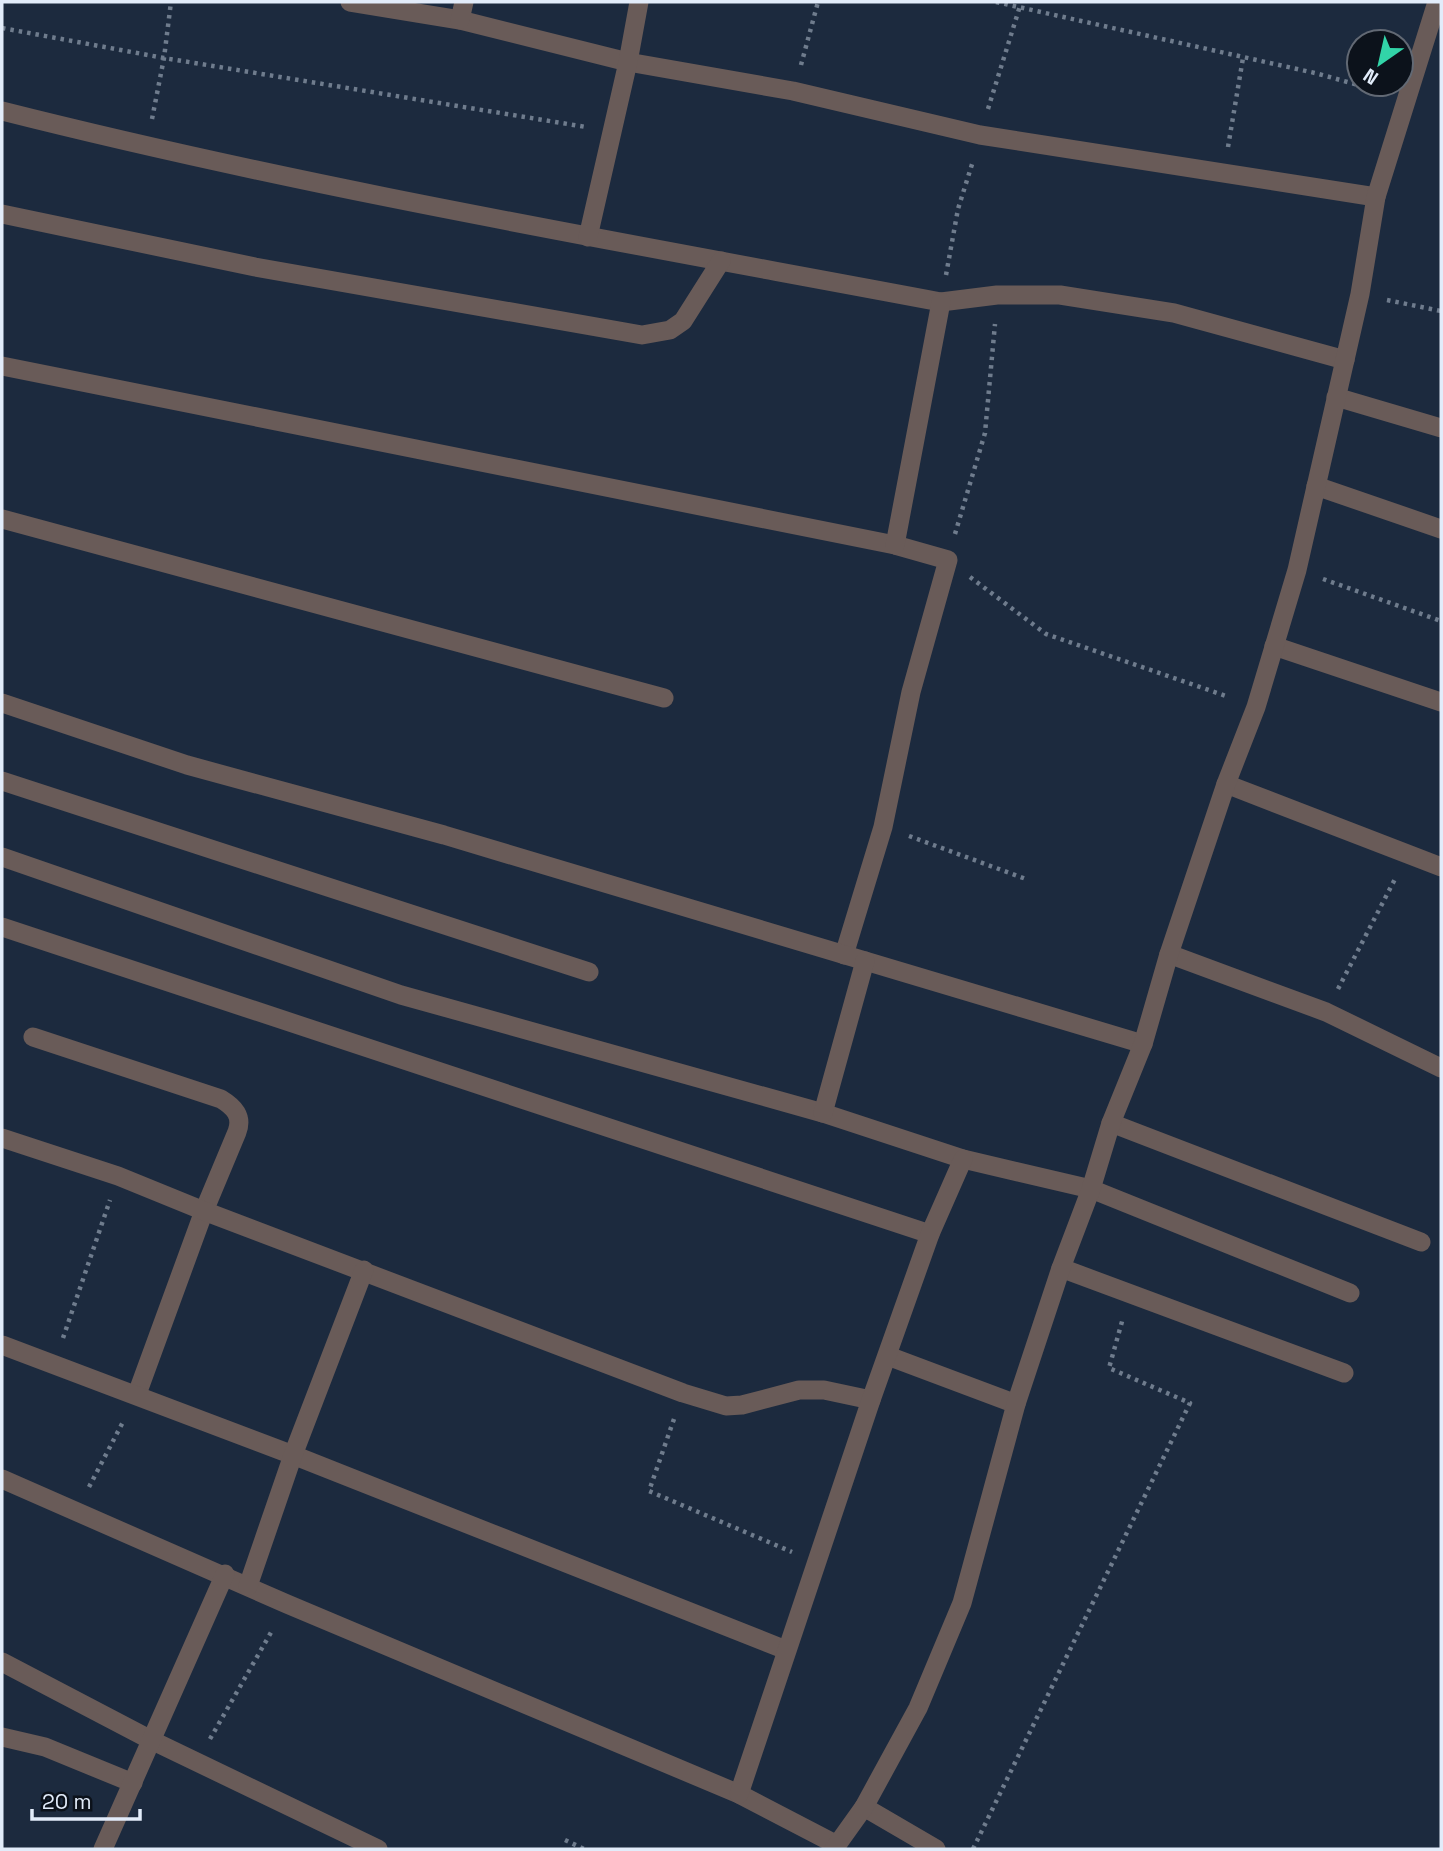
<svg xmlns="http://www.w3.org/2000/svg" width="1443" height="1851" viewBox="0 0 1443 1851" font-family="'Space Grotesk',sans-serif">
<rect width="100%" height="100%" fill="#1c2a3e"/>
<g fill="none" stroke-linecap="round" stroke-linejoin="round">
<!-- path -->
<g stroke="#6f7c8d" stroke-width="4.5" stroke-dasharray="3.5 5" stroke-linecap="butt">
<polyline points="996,2 1315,73 1380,91"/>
<polyline points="2,28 164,58 586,127"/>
<polyline points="801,65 818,2"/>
<polyline points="988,109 1020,6"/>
<polyline points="152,119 164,58 171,2"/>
<polyline points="1228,147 1243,58"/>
<polyline points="946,275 958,209 973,161"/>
<polyline points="1387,300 1441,311"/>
<polyline points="955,534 985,433 995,324"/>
<polyline points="970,577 1046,634 1229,697"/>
<polyline points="1323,579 1441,621"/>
<polyline points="909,836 1026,879"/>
<polyline points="1338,989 1395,879"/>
<polyline points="63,1338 110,1200"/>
<polyline points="674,1419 649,1491 792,1552"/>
<polyline points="89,1487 124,1420"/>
<polyline points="210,1739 273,1629"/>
<polyline points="565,1840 584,1849"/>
<polyline points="973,1849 1190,1403 1109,1368 1123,1318"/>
</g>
<!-- minor -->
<g stroke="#695b58" stroke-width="19">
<polyline points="350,2 460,20 628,62 793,91 980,135 1376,197"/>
<polyline points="460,20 464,2"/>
<path d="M2,111C311,189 627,243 941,302L997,295H1060L1174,313L1345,360"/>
<polyline points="2,214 255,267 642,335 670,330 683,321 721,261"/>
<polyline points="588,237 628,62 639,2"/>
<polyline points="2,366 895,545 948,560 911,692 883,827 844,955"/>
<polyline points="1336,397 1441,428"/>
<polyline points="1316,486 1441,529"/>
<polyline points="2,519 664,698"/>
<polyline points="895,545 941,302"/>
<polyline points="1274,646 1441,702"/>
<polyline points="2,703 187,765 444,835 1143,1044"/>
<polyline points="2,781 589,972"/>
<polyline points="1226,784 1441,867"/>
<polyline points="2,857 401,995 823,1113 963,1159 1091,1189 1350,1293"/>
<polyline points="2,927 930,1234"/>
<polyline points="1169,954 1326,1012 1441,1068"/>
<path d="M33,1037L221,1099C234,1107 243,1116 237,1132L204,1211L137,1394"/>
<polyline points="823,1113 865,961"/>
<polyline points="1111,1123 1421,1242"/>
<polyline points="2,1138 118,1176 204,1211 683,1393 726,1406 742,1405 799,1390 824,1390 871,1400"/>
<polyline points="1061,1268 1344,1373"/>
<polyline points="2,1345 293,1455 786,1650"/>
<polyline points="888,1356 1016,1404"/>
<polyline points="2,1479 287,1604 739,1794 837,1845"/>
<polyline points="248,1586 293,1455 364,1270"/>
<polyline points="2,1662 151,1740 378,1849"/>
<polyline points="2,1737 45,1747 133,1783"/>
<polyline points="739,1794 871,1400 930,1234 963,1159"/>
<polyline points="864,1807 936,1849"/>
<polyline points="103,1849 225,1574"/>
<polyline points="834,1849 864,1807 918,1708 962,1603 1016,1404 1061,1268 1091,1189 1111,1123 1143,1044 1169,954 1226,784 1256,707 1297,570 1360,294 1376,197 1437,2"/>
</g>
</g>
<!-- border -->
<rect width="1443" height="1851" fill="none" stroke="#e2ecfa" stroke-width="7"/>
<!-- north arrow -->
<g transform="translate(1380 63) rotate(214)"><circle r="33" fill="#0c121b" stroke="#626974" stroke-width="2"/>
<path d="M0-5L12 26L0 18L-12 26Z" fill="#32d4a8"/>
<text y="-10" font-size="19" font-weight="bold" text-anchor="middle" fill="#e2ecfa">N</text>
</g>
<!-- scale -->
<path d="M32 1809v10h108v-10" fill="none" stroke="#e2ecfa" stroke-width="3.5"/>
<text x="42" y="1809" font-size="21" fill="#e2ecfa" stroke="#0c121b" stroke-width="5" paint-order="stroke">20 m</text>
</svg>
